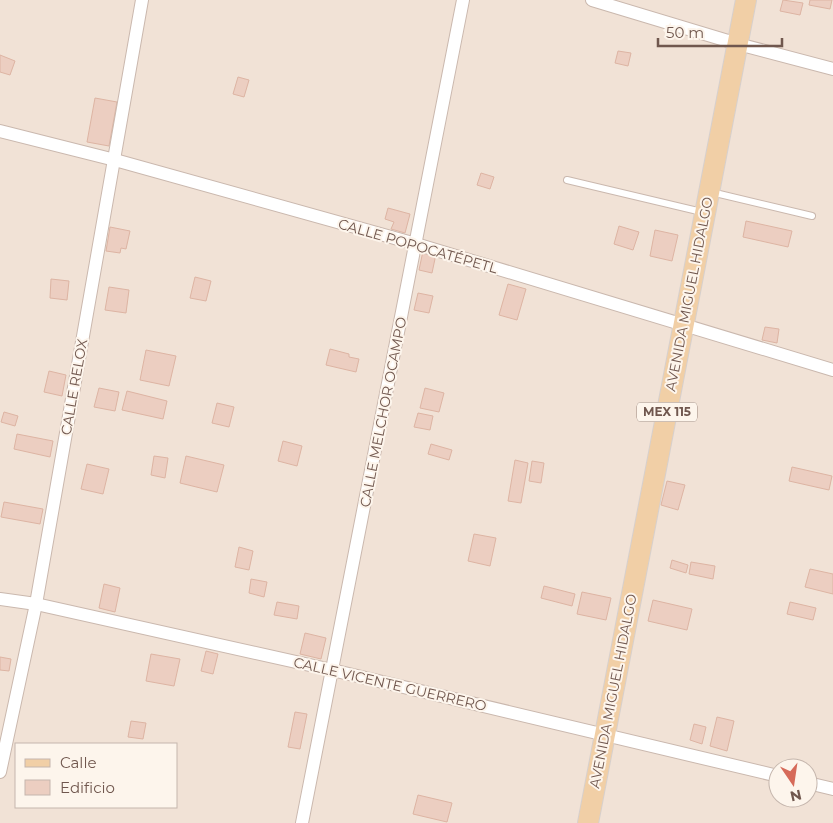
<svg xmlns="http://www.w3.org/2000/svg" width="833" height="823" viewBox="0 0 833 823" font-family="Montserrat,sans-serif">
<rect width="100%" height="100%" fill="#faf1e6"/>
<!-- residential -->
<path fill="#f1e2d6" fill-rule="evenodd" d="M0,0H833V823H0ZM16,744H176V807H16ZM778,768H808V798H778Z"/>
<!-- building -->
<g fill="#eccec1" stroke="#ddb4a3">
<polygon points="783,0 803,3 800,15 780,11"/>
<polygon points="810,0 832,0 830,9 809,5"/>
<polygon points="618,51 631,53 628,66 615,63"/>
<polygon points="0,55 15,61 10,75 0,72"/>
<polygon points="238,77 249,80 244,97 233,94"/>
<polygon points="95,98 117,102 109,146 87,142"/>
<polygon points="481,173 494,177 490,189 477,185"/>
<polygon points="388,208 410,214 405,233 391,229 394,222 385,219"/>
<polygon points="746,221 792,231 788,247 743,237"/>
<polygon points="619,226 639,232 633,250 614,244"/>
<polygon points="110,227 130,231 126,249 121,248 120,253 106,251"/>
<polygon points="655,230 678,235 672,261 650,256"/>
<polygon points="423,251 436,254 432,273 419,270"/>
<polygon points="195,277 211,281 206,301 190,298"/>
<polygon points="51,279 69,281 67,300 50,298"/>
<polygon points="508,284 526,289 517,320 499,315"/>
<polygon points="109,287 129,290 126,313 105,310"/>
<polygon points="418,293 433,296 429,313 414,310"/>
<polygon points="765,327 779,329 777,343 762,340"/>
<polygon points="330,349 349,354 349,357 359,359 356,372 326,365"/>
<polygon points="146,350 176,356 169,386 140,380"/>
<polygon points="49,371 66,375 62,396 44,392"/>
<polygon points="99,388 119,392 115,411 94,407"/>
<polygon points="425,388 444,393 439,412 420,408"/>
<polygon points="127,391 167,401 163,419 122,410"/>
<polygon points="217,403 234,407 229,427 212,423"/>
<polygon points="4,412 18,416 15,426 1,422"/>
<polygon points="418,413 433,416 430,430 414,427"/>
<polygon points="17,434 53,441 50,457 14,449"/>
<polygon points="283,441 302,446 297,466 278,461"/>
<polygon points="431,444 452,450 449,460 428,454"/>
<polygon points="154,456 168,458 165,478 151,475"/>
<polygon points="186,456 224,465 217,492 180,483"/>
<polygon points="515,460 528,463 521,503 508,501"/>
<polygon points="532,461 544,463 541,483 529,481"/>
<polygon points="87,464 109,469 103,494 81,489"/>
<polygon points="792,467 832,476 829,490 789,481"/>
<polygon points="667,481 685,485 678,510 661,505"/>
<polygon points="4,502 43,509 40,524 1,517"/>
<polygon points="474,534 496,538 490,566 468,561"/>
<polygon points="239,547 253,551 249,570 235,567"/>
<polygon points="672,560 688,565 686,573 670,568"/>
<polygon points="691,562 715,566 713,579 689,574"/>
<polygon points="810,569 833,574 833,594 805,587"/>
<polygon points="251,579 267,582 264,597 249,593"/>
<polygon points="104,584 120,588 115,612 99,608"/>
<polygon points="544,586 575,594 572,606 541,598"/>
<polygon points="582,592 611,598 606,620 577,614"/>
<polygon points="653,600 692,609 687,630 648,621"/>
<polygon points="277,602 299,606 297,619 274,615"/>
<polygon points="790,602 816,608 813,620 787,614"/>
<polygon points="305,633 326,638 321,659 300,654"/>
<polygon points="206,651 218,654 213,674 201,671"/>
<polygon points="151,654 180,659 174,686 146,681"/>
<polygon points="0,657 11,659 9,671 0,670"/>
<polygon points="295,712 307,714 300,749 288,747"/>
<polygon points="717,717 734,721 727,751 710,746"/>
<polygon points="131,721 146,723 143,739 128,737"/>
<polygon points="694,724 706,727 702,744 690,740"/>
<polygon points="418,795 452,803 447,822 413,814"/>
</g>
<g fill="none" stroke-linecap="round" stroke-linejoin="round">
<!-- service casing -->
<g stroke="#cab8ae" stroke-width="8">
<g id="service">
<polyline points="567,180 702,212"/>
<polyline points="711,192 812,216"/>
</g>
</g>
<!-- minor casing -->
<g stroke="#cab8ae" stroke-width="14">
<g id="minor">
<polyline points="592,0 738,44 833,69"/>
<polyline points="0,131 115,160 416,244 833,370"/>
<polyline points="0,599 36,604 332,670 778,776"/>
<polyline points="0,772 36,604 142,0"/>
<polyline points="808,783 833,789"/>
<polyline points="302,823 463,0"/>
</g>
</g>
<!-- primary casing -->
<g stroke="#d7d0cd" stroke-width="22">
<polyline id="primary" points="588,823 746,0"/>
</g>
<!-- service -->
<use href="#service" stroke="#fff" stroke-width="6"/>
<!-- minor -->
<use href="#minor" stroke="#fff" stroke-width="12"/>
<!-- primary -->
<use href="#primary" stroke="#f1cfa6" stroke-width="20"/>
</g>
<g text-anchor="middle" stroke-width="4" stroke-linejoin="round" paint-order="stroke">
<!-- shield labels -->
<rect fill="#fdf5ec" stroke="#9a867d" stroke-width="1" x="637" y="402.5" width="60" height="19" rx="4"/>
<g font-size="12" font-weight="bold" fill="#70574e">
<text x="667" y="416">MEX 115</text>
</g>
<!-- street labels -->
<g font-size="14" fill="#70574e" stroke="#fdf5ec">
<text transform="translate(418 246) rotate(16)" y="5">CALLE POPOCATÉPETL</text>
<text transform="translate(689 294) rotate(-79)" y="5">AVENIDA MIGUEL HIDALGO</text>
<text transform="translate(74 387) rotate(-80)" y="5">CALLE RELOX</text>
<text transform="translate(383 412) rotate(-79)" y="5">CALLE MELCHOR OCAMPO</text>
<text transform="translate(390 684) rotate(13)" y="5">CALLE VICENTE GUERRERO</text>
<text transform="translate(613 691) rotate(-79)" y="5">AVENIDA MIGUEL HIDALGO</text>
</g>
</g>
<!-- legend -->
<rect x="15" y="743" width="162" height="65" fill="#fdf5ec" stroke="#c5b6ad"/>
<rect x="25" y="759" width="25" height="8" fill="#f1cfa6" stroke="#c5b6ad"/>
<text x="60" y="768" font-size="15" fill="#70574e">Calle</text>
<rect x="25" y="780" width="25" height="15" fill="#eccec1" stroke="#c5b6ad"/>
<text x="60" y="793" font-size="15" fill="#70574e">Edificio</text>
<!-- north arrow -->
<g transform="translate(793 783) rotate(167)"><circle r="24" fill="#fdf5ec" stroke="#c5b6ad"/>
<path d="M0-4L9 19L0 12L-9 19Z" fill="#d66a59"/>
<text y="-8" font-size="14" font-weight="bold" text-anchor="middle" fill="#70574e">N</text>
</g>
<!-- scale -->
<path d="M658 38v8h124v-8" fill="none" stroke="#70574e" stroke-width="2.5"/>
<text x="666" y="38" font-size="15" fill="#70574e" stroke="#fdf5ec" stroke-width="4" paint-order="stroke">50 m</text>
</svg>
